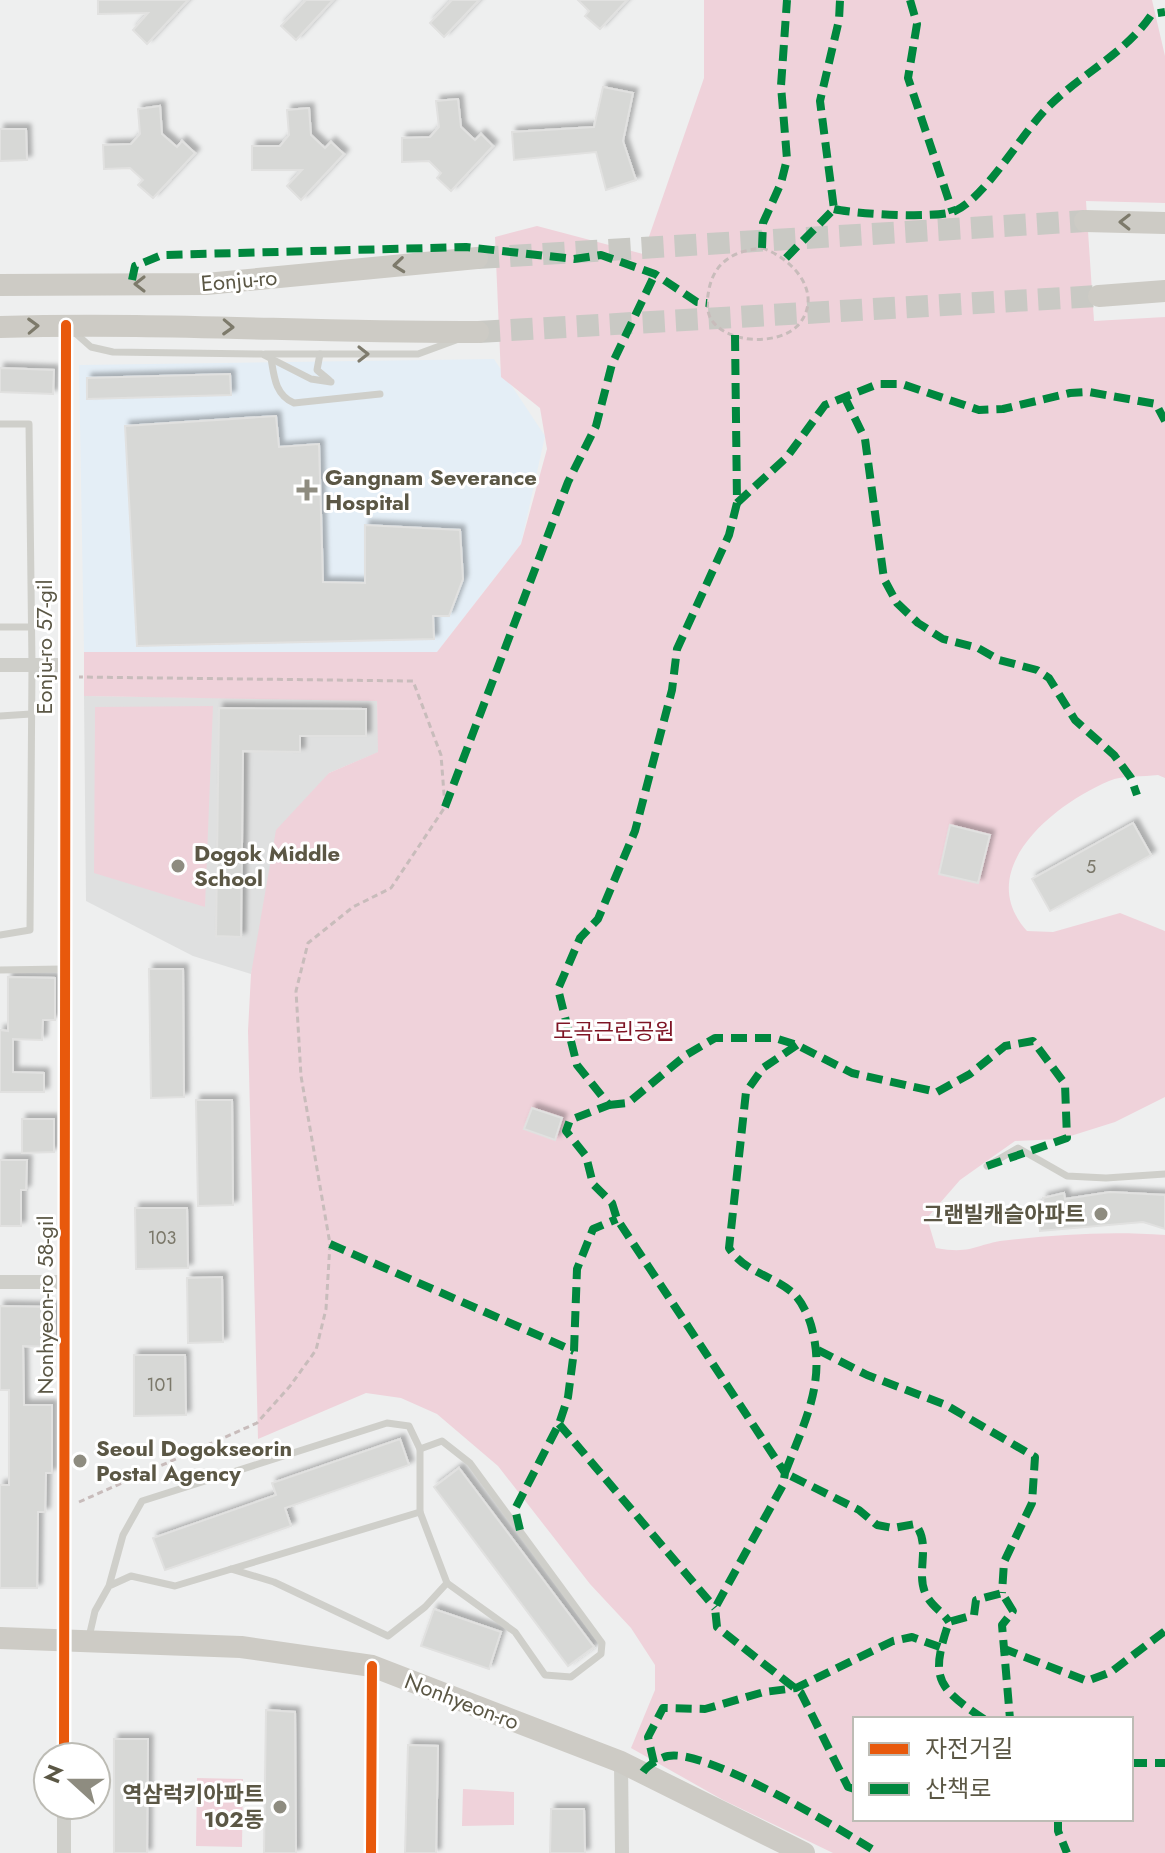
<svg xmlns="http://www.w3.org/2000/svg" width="1165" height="1853" viewBox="0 0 1165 1853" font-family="Jost,'Noto Sans KR',sans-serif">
<defs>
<filter id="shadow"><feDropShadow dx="4.5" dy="-4.5" stdDeviation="2" flood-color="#0004"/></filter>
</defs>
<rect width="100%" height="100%" fill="#eeefef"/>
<!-- education -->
<polygon fill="#dfe0e0" points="84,696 377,700 379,752 329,773 261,934 251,974 193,956 86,901"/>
<!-- medical -->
<polygon fill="#e4eef6" points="494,359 545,436 521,544 437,652 84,652 79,365"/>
<!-- green -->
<g fill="#efd2da" fill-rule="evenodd">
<path d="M704,0H1152L1165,56V203L1086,201L1094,321L1165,317V778L1158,775C1143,777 1123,775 1109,781C1054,804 972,870 1027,931L1053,932L1120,913L1165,931V1097L1115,1122L1061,1139L1015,1141L960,1180L927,1218L936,1248C974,1255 976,1243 1009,1240C1061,1234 1113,1231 1165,1235V1853H833L723,1800L631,1748L655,1690V1665L631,1628L590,1584L498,1466L437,1414L401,1398L366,1393L258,1439L248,1031L251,974L276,830L329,773L378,752L377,701L84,696V652H437L521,544L547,449L540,408L501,377L495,237L537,226L643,254L704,78ZM855,1719H1131V1819H855Z"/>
<polygon points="213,706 205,907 94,873 95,707"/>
<polygon points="197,1778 243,1779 242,1847 196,1846"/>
<polygon points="463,1789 514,1792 514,1825 462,1826"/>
</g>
<!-- building -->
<g fill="#d7d8d6" stroke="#e1e1e0" stroke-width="2" filter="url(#shadow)">
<polygon points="98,0 188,0 147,44 133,30 148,13 98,14"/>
<polygon points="306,0 333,0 296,40 281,26"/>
<polygon points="452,0 479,0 444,37 430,23"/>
<polygon points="578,0 627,0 600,29 585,16 589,11"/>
<polygon points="603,87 633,93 623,141 636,180 606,190 596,152 514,160 512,132 594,127"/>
<polygon points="458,99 461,127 475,140 481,134 493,146 451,191 437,178 441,173 429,161 402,162 402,138 430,137 439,127 436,101"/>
<polygon points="160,106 162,134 177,147 182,141 195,153 153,198 138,185 143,180 130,168 104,169 103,145 131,144 140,134 138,109"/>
<polygon points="309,108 311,135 325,148 331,142 344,154 301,200 287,186 302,170 252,170 252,146 280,146 289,135 287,110"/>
<polygon points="0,129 26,129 27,160 0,161"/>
<polygon points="0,368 54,370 53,394 0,392"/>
<polygon points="230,374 231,395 87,399 87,378"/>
<polygon points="276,416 279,447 319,444 323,582 365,583 365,525 460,530 463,579 449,616 433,616 434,639 137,646 125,426"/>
<polygon points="219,708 366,709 366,736 300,736 300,752 243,751 241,937 216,936"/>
<polygon points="1133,823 1151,855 1050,911 1032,879"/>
<polygon points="950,825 990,835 978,883 939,874"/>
<polygon points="149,969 183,969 184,1097 151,1098"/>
<polygon points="8,977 55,978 55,1020 43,1020 42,1040 13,1039 13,1072 44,1073 44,1092 0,1092 0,1030 8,1031"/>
<polygon points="196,1100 232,1100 233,1205 198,1206"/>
<polygon points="532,1108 562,1118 555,1140 524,1129"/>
<polygon points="22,1119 54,1119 54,1152 22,1153"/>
<polygon points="0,1160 27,1160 26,1190 21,1190 21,1226 0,1226"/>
<polygon points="1110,1192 1165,1195 1165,1229 1143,1222 1040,1231 1037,1206 1044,1204 1043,1198 1064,1193 1065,1199"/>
<polygon points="135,1208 187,1208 188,1268 136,1269"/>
<polygon points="222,1277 223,1342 188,1343 187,1278"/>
<polygon points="0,1306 55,1307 55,1347 23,1346 24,1405 52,1405 52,1473 46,1473 45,1512 38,1512 37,1588 0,1588 0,1485 9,1485 9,1390 0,1390"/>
<polygon points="134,1355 185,1355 186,1415 134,1416"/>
<polygon points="400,1439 409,1465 285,1508 291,1526 165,1570 153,1538 276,1495 272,1483"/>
<polygon points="459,1468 594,1647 568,1666 434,1487"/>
<polygon points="434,1609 501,1632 489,1669 421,1646"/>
<polygon points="266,1710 295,1712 296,1853 264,1853"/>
<polygon points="114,1739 148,1739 147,1853 114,1853"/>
<polygon points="408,1745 438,1746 436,1853 405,1853"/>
<polygon points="551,1809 584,1809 585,1853 550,1853"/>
</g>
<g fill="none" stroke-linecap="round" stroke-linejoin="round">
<!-- primary-tunnel -->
<g stroke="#c9c9c4" stroke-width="22" stroke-dasharray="22 11" stroke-linecap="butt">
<polyline points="477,258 1085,221"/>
<polyline points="478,332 1099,296"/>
</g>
<!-- path -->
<g stroke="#c8bcbb" stroke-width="3" stroke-dasharray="6 4" stroke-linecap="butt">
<path d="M762,248C790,257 824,291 800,323C782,346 727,345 711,319C707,313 707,302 708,295C712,264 731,251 762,248Z"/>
<polyline points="79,1502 257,1423 290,1386 316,1350 326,1309 330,1244 301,1076 296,991 308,943 353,907 391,888 445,807 441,755 413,681 79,677"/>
</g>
<!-- lane -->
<g stroke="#cfcfca" stroke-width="7">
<polyline points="74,332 91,347 113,352 262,354 311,379 331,382"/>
<polyline points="265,354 320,354"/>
<path d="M271,358C274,376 275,395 294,403L380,394"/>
<polyline points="329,380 317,370 320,354 418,354 456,340"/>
<polyline points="0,424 29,424 32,665 30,930 0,935"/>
<polyline points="0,627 31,627"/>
<polyline points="0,716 31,714"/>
<polyline points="0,970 62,969"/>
<polyline points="987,1166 1018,1148 1067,1176 1106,1178 1165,1174"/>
<polyline points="420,1449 442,1441 470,1463 602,1643 601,1654 571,1677 545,1675 515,1632 447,1583"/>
<polyline points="231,1569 274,1582 388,1636 425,1607 447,1583 420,1512"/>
<polyline points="89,1637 95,1611 109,1586 131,1576 175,1586 420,1512 420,1449 409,1426 387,1423 142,1501 123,1535 109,1586"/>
</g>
<!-- street -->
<g stroke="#cfcfca" stroke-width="14">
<polyline points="0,665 63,665"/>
<polyline points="0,1282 64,1282"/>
<polyline points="64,1757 66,325"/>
<polyline points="621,1762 622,1853"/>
<polyline points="64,1805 64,1853"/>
<polyline points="371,1853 372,1666"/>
</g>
<!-- primary -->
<g stroke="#cdcbc5" stroke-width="22">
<polyline points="1085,221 1165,223"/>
<polyline points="0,285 206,284 477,258"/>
<polyline points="1099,296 1165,291"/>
<path d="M0,327C159,322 318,333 478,332"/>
<polyline points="0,1638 241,1647 372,1666 621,1762 804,1853"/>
</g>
<!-- quiet -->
<g stroke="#00873e" stroke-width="8" stroke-dasharray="16 8" stroke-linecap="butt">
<polyline points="910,0 917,24 908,78 953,213"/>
<path d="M834,209C854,214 938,219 955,211C986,197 1022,133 1048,107C1081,74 1126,53 1152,14L1165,12"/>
<polyline points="762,248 763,223 781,183 787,159 781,86 787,0"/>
<polyline points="786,258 834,209 820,101 839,20 840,0"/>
<polyline points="132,280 135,266 162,255 466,247 574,259 601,255 655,274 697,302 707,303"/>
<polyline points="735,335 737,503 729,535 677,649 672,690 635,831 598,919 580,938 558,989 577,1065 609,1105 570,1120 566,1131 586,1156 593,1184 612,1203 617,1219 785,1473 783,1485 715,1608 717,1627 801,1693 848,1787 855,1789"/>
<polyline points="844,396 865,439 884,579 897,603 918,623 943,639 978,648 999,660 1037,670 1049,678 1075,720 1114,755 1131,778 1137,795"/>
<polyline points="737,503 787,457 825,405 878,384 902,384 979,410 1003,409 1070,393 1089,392 1156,404 1165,421"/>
<polyline points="445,807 568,482 596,426 612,364 655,274"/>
<path d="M797,1045L763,1068L746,1092L729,1248C745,1273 771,1274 793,1293C801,1300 808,1315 811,1325C827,1382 805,1420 785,1473L859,1510L877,1525L893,1528L915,1524C933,1545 913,1576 928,1598C934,1608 943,1612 949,1622"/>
<polyline points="609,1105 628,1103 686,1055 715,1038 775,1038 797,1045 852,1073 937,1092 970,1074 1005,1046 1033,1041 1065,1084 1067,1138 987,1166"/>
<polyline points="330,1244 574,1351"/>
<polyline points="818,1350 867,1375 946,1405 1035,1457 1032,1503 1004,1562 1002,1593"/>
<polyline points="559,1424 715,1608"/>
<polyline points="520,1530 515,1509 559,1424 568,1397 574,1351 577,1269 593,1229 617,1219"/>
<polyline points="1002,1648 1087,1681 1111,1672 1165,1631"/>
<path d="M984,1719C936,1687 930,1678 949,1622L974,1615L976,1600L1002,1593L1013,1611L1002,1625L1010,1719"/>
<polyline points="654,1763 648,1737 663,1708 705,1709 764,1692 796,1688 893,1641 912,1637 940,1647"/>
<polyline points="1131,1763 1165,1763"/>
<path d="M643,1772C647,1766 659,1758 668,1756C706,1748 842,1830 878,1853"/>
<polyline points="1058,1819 1058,1831 1067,1853"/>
</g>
<!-- cycleway casing -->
<g stroke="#fff" stroke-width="15">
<g id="cycleway">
<polyline points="64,1757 66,325"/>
<polyline points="371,1853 372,1666"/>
</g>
</g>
<!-- cycleway -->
<use href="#cycleway" stroke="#e8590c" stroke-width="10"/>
</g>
<!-- one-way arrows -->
<defs><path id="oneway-chevron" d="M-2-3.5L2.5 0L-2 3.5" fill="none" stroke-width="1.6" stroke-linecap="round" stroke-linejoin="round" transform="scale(2)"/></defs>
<g stroke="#7d7a6b">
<use href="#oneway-chevron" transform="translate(1125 222) rotate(-179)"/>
<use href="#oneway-chevron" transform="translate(399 265) rotate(174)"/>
<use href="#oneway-chevron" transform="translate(140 284) rotate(180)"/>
<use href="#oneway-chevron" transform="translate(33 326) rotate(-2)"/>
<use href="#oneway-chevron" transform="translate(228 327) rotate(2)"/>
</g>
<use stroke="#7e7b6d" href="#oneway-chevron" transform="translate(363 354)"/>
<!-- markers -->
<g fill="#8e8c80" stroke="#fff" stroke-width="3">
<path d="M303 478h8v8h8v8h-8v8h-8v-8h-8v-8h8z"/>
<circle cx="178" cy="866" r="8"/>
<circle cx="1101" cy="1214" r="8"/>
<circle cx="80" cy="1461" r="8"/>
<circle cx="280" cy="1807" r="8"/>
</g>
<g text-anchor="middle" stroke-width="6" stroke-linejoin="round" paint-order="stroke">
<!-- number labels -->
<g font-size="18" fill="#7b786a">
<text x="1091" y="873">5</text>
<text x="162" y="1244">103</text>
<text x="160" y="1391">101</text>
</g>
<!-- street labels -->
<g font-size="22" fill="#5b5745" stroke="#fff">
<text transform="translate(239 280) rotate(-5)" y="8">Eonju-ro</text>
<text transform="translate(44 647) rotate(-90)" y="8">Eonju-ro 57-gil</text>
<text transform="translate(45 1305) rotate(-90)" y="8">Nonhyeon-ro 58-gil</text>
<text transform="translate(462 1701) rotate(21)" y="8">Nonhyeon-ro</text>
</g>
<!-- poi labels -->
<g font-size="22" font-weight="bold" fill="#5b5745" stroke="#fff" text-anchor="start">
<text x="325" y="485">Gangnam Severance<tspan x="325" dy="25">Hospital</tspan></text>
<text x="194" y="861">Dogok Middle<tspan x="194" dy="25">School</tspan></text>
<text x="1085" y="1222" text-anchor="end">그랜빌캐슬아파트</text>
<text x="96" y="1456">Seoul Dogokseorin<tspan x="96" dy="25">Postal Agency</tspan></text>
<text x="264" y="1802" text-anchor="end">역삼럭키아파트<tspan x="264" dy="25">102동</tspan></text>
</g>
<!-- park labels -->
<g font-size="22" fill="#7e1424" stroke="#fff">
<text x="614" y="1039">도곡근린공원</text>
</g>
</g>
<!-- legend -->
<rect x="853" y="1717" width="280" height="104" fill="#ffffff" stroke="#bdbcb5" stroke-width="2"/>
<rect x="869" y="1743" width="40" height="12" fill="#e8590c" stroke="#bdbcb5" stroke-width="2"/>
<text x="925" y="1757" font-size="24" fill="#5b5745">자전거길</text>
<rect x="869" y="1783" width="40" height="12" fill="#00873e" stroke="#bdbcb5" stroke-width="2"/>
<text x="925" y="1797" font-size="24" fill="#5b5745">산책로</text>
<!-- north arrow -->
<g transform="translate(72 1781) rotate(291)"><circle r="38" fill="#ffffff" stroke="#bdbcb5" stroke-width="2"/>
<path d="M0-6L14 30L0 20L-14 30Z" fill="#8e8c80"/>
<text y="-12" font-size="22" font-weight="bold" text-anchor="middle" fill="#5b5745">N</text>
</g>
</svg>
